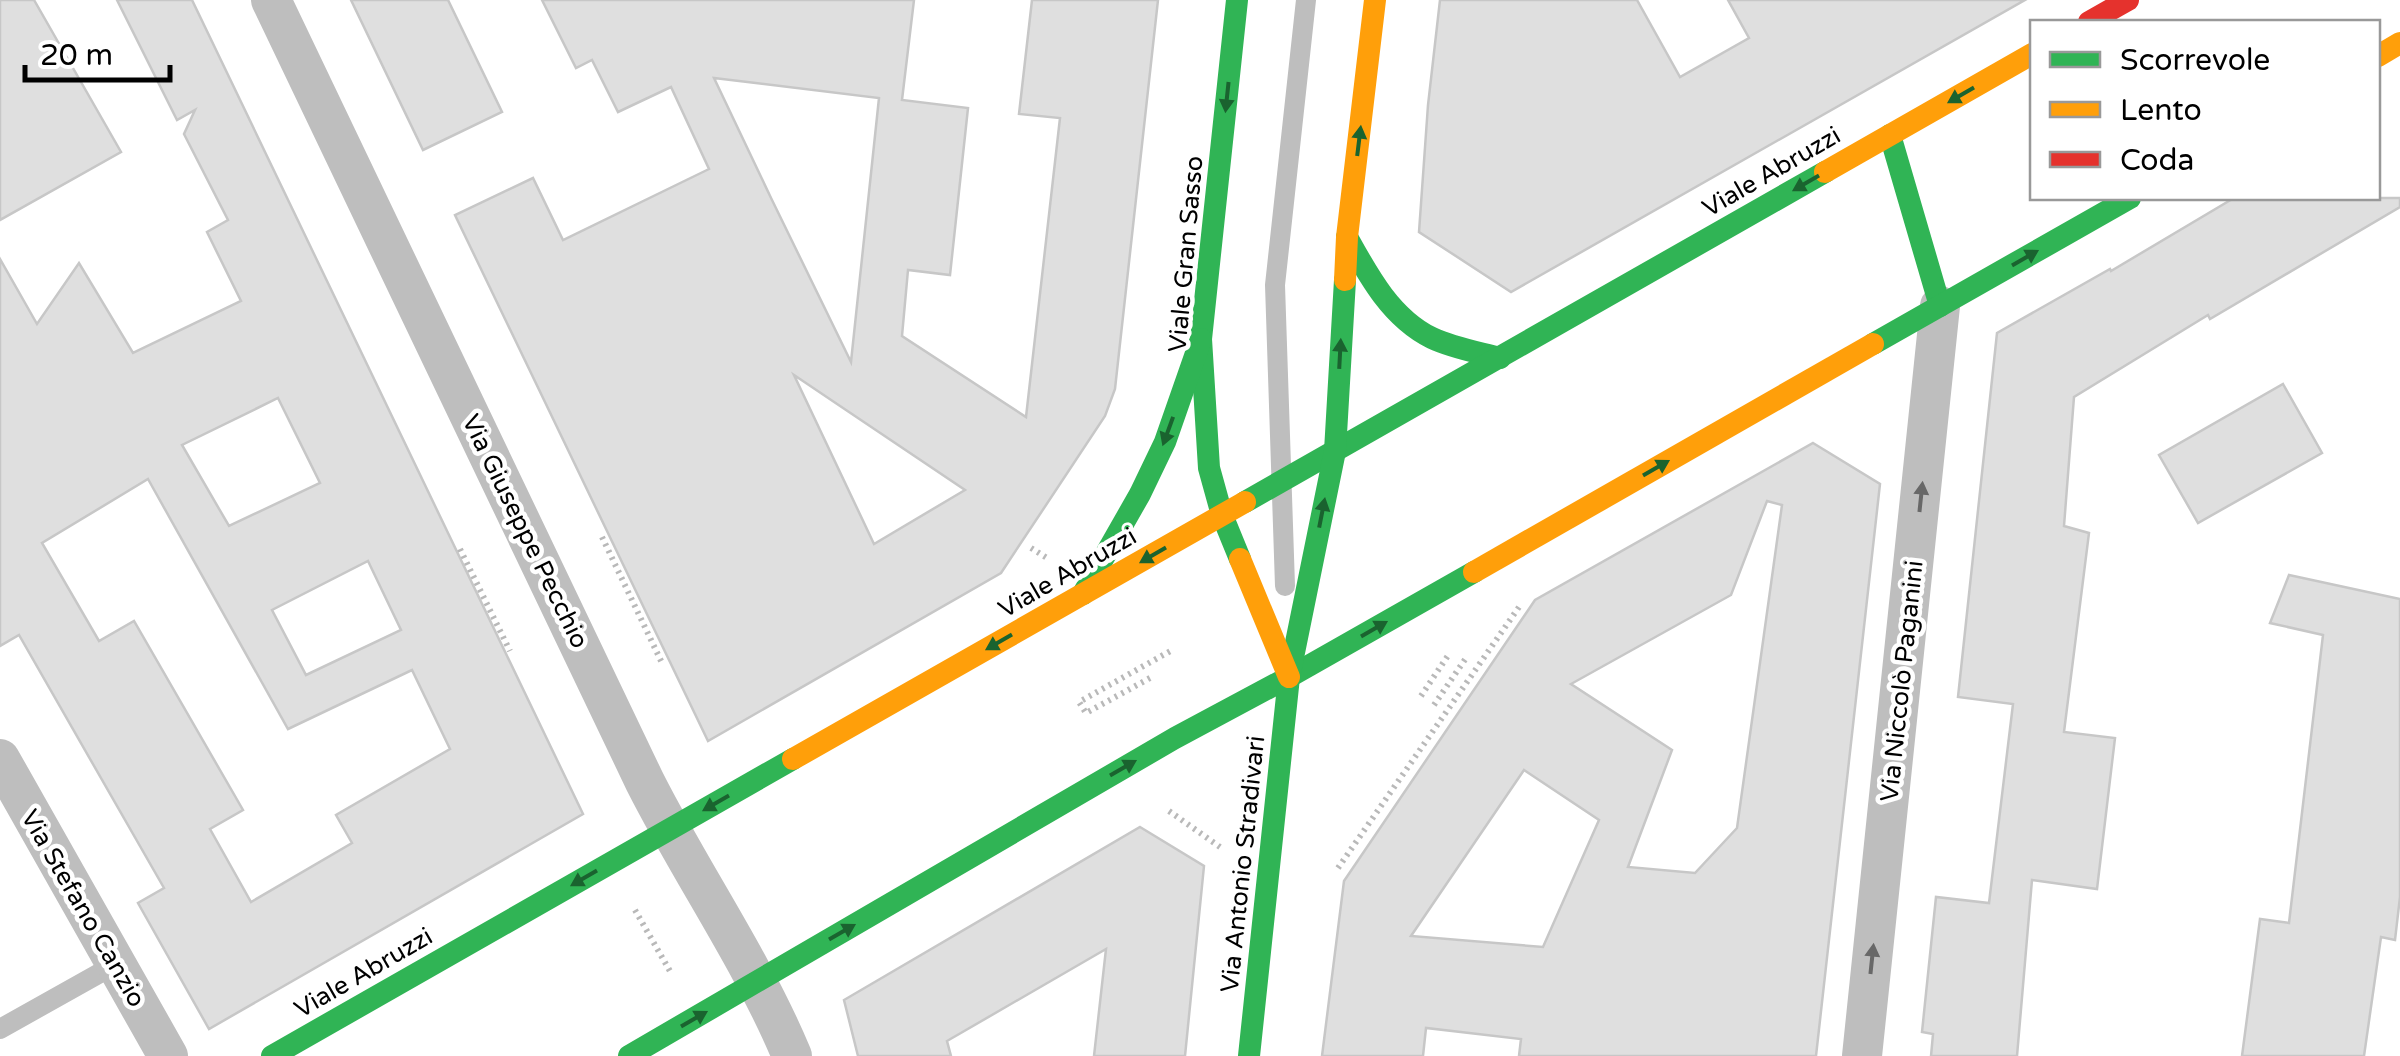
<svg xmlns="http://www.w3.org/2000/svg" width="2400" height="1056" viewBox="0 0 2400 1056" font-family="'Varela Round',sans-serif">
<rect width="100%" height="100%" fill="#fff"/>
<!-- building -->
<g fill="#dfdfdf" stroke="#c7c7c7" stroke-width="2.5" fill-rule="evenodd">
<polygon points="0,0 34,0 121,152 0,220"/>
<path d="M117,0H192L583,814L209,1029L138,903L164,888L19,635L0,646V259L37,324L79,263L133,353L241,301L207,232L228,220L184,134L195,110L177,120ZM278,398L320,483L229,526L182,445ZM148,479L288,729L412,670L450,749L336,815L352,843L251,902L210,829L243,810L134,621L99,641L42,543ZM368,561L401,630L306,675L272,610Z"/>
<polygon points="351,0 448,0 502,112 423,150"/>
<path d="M542,0H914L902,100L968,108L950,275L908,270L902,336L1026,417L1060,118L1019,114L1032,0H1158L1115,389L1105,416L1001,573L708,741L455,215L533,178L563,240L709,169L671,87L618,112L592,60L576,68ZM714,78L879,98L851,362L772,200ZM794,375L846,410L965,490L874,544Z"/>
<polygon points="1440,0 1637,0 1680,77 1749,38 1728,0 2025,0 1511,292 1419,232 1428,105"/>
<polygon points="2234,198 2400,198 2400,207 2210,319 2208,315 2074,397 2064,526 2089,533 2064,732 2115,738 2097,889 2032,880 2017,1056 1931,1056 1933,1034 1922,1032 1936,897 1989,903 2013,704 1958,697 1997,333 2110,269 2111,271"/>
<polygon points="2283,384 2322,453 2198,523 2159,455"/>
<path d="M1813,443L1880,484L1816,1056H1519L1521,1039L1426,1028L1423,1056H1322L1344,881L1535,600ZM1767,501L1782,505L1737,828L1695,873L1628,867L1672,750L1571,684L1731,595ZM1524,770L1599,820L1543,947L1411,936Z"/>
<polygon points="2289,575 2400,599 2400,897 2395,940 2381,937 2364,1056 2242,1056 2260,919 2289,923 2323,635 2270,623"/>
<polygon points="1140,827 1204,866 1185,1056 1094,1056 1106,949 947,1041 951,1056 858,1056 844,1000"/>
</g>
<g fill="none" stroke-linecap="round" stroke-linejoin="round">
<!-- path -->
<g stroke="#b9b9b9" stroke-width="6" stroke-dasharray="2.5 5" stroke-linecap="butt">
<polyline points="602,537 662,663"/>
<polyline points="1031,548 1047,558"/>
<polyline points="460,549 510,651"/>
<polyline points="1150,678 1086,713 1079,702 1174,649"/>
<polyline points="1421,696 1449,654"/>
<polyline points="1434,705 1466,658"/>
<polyline points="1169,811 1220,847"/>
<polyline points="1338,868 1519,607"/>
<polyline points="635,910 671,973"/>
</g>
<!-- lane -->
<g stroke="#bebebe" stroke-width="20">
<polyline points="1285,586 1275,285 1306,0"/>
<polyline points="0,1029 116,964"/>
</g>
<!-- street -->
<g stroke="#bebebe" stroke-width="40">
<path d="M271,0L645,782C692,875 752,960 792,1056"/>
<polyline points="0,759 168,1056"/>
<polyline points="1862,1056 1940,306"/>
</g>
<!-- fast -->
<g stroke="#30b455" stroke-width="22">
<polyline points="1237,0 1201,339 1209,468 1222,515 1240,559"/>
<polyline points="1890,135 1940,306"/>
<path d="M1347,237C1368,275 1391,318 1432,338C1453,348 1477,352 1500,358"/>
<polyline points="1873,344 2130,198"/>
<polyline points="1245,502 1825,172"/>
<polyline points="1083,594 1140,494 1165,442 1201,339"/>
<polyline points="272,1056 793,759"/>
<polyline points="629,1056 1175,738 1289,677 1474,572"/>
<polyline points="1249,1056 1289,677 1335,451 1345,280"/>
</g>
<!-- slow -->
<g stroke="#ff9f0a" stroke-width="22">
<polyline points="2378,56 2400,43"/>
<polyline points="1825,172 2032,54"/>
<polyline points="1345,280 1347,237 1375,0"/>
<polyline points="1240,559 1289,677"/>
<polyline points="1474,572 1873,344"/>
<polyline points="793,759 1245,502"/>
</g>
<!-- jam -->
<polyline stroke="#e5322d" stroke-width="22" points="2089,22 2128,0"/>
</g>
<!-- one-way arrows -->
<defs><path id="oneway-solid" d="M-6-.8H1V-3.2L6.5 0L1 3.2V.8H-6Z" transform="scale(2.5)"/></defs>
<g fill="#1a632f">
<use href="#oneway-solid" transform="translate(1961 95) rotate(150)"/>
<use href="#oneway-solid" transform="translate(1227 97) rotate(96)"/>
<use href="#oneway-solid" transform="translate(1359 141) rotate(-83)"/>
<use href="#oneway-solid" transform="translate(1806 183) rotate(150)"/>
<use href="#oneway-solid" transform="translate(2025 258) rotate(-30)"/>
<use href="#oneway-solid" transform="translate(1340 354) rotate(-87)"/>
<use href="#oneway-solid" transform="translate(1168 431) rotate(110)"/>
<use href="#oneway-solid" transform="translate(1656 468) rotate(-30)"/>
<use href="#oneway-solid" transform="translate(1322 513) rotate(-79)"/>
<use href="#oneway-solid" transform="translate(1153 555) rotate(150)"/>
<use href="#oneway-solid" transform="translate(1374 629) rotate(-30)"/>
<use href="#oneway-solid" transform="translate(999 642) rotate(150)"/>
<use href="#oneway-solid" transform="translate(1123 768) rotate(-30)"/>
<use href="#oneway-solid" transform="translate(716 803) rotate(150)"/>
<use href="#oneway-solid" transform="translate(584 878) rotate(150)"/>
<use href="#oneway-solid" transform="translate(842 932) rotate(-30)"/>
<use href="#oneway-solid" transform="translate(694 1019) rotate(-30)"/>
</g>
<g fill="#686868">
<use href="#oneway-solid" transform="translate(1921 497) rotate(-84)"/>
<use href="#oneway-solid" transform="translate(1872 959) rotate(-84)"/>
</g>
<g text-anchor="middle" stroke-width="9" stroke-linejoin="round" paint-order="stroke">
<!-- street labels -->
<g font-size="25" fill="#000" stroke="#fff">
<text transform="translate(1771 171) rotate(-30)" y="9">Viale Abruzzi</text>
<text transform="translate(1185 254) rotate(-85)" y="9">Viale Gran Sasso</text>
<text transform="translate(526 531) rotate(64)" y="9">Via Giuseppe Pecchio</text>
<text transform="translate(1067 572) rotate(-30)" y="9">Viale Abruzzi</text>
<text transform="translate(1901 681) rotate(-84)" y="9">Via Niccolò Paganini</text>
<text transform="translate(1242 864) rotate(-84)" y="9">Via Antonio Stradivari</text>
<text transform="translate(84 908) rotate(60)" y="9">Via Stefano Canzio</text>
<text transform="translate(363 972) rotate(-30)" y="9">Viale Abruzzi</text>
</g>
</g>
<!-- legend -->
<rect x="2030" y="20" width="350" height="180" fill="#ffffff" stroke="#999999" stroke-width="2.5"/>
<rect x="2050" y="52" width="50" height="15" fill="#30b455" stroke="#999999" stroke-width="2.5"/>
<text x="2120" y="70" font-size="30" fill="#000000">Scorrevole</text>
<rect x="2050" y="102" width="50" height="15" fill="#ff9f0a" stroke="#999999" stroke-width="2.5"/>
<text x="2120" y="120" font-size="30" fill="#000000">Lento</text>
<rect x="2050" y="152" width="50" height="15" fill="#e5322d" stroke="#999999" stroke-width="2.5"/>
<text x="2120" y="170" font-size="30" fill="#000000">Coda</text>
<!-- scale -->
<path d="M25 65v15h145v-15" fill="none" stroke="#000000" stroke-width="5"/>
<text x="40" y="65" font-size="30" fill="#000000" stroke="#ffffff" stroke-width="8" paint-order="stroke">20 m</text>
</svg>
